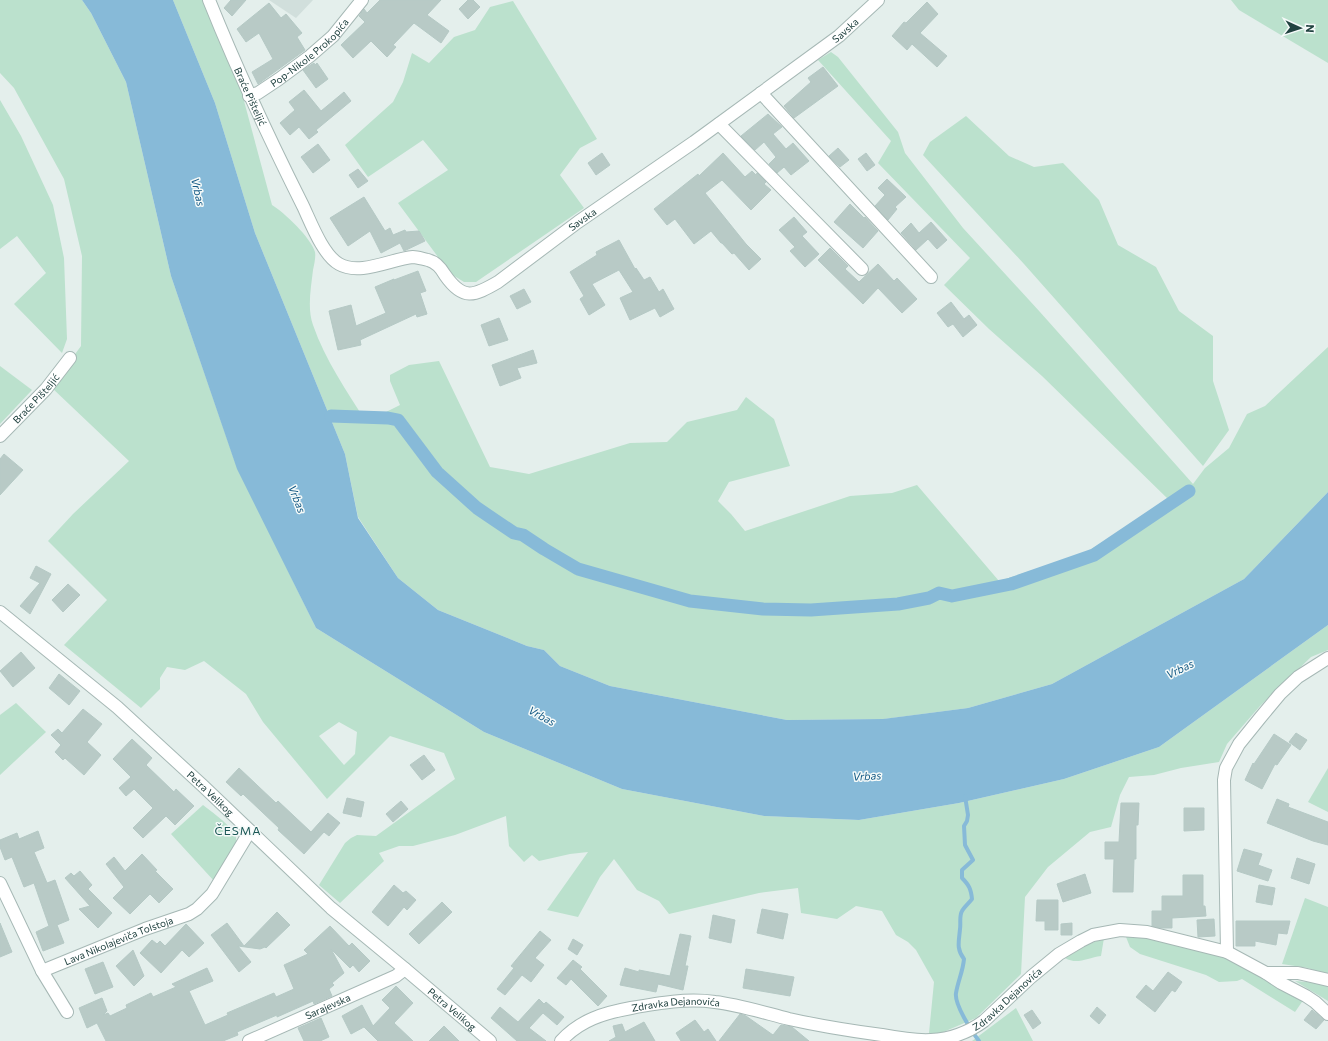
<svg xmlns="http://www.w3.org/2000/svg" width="1328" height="1041" viewBox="0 0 1328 1041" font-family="Commissioner,sans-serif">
<rect width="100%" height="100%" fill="#e4efec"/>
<!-- built -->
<polygon fill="#d1dfdc" points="269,0 313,0 296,18"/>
<!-- green -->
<g fill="#bbe1cd" fill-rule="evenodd">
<path d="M0,0H82L91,13L126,82L171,276L235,462L316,628L484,732L622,789L764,816L859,820L959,803L1064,779L1159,747L1328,625V650L1311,657L1260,706L1227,744L1219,762L1181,768L1154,775L1129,777L1120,795L1111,827L1090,832L1048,867L1025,897L1021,974L976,1018L941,1033H929L934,982L916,950L908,942L896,935L882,911L856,906L837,919L801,913L798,888L759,893L669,914L659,901L637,890L614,859L600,877L578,917L547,910L588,852L570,854L539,861L532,855L524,862L509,846L506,816L455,835L413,846H399L379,853L384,861L340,903L319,885L345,843L351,838L357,835L376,836L455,779L444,753L390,736L327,799L263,722L246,694L204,661L185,670L167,667L160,678V689L141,708L64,645L107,600L48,541L73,514L129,461L51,387L81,346L82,256L64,179L14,88L0,73ZM339,722L357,732L355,754L344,765L319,736Z"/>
<path d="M173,0H203L237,75L272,205C285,213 311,238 315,252C316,257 314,265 313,270C311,288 307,308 313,325C325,360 347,391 366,422L400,405L390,381V375L409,365L439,361L490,467L529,474L630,443L667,442L687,422L737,410L746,397L774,419L790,466L729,482L718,501L731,514L745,531L850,496L892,493L917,485L999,581L1083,554L1136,522L1169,500L1042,376L989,329L944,285L970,258L878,163L891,141L818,60L831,52L838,57L898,132L905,153L963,228L1040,312L1193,484L1205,468L1229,448L1247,414L1265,406L1328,347V492L1244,579L1052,684L968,708L884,719L787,720L610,686L560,666L544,650L527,646L438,610L398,578L358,517L345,454L255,233L215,103Z"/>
<polygon points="1231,0 1328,0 1328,63 1239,10"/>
<polygon points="513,1 597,139 580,148 560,175 584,208 476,282 464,282 448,272 441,261 398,203 448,170 423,140 368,177 345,145 393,102 403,82 412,53 429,63 454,37 475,30 490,7"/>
<polygon points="0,100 21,136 53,205 64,258 67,339 62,353 14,304 46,273 17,236 0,249"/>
<polygon points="966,116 1009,156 1034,167 1063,163 1099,200 1118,245 1156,267 1179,311 1213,336 1213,381 1229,430 1203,466 1024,264 923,155 930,142"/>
<polygon points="0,366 32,390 0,424"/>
<polygon points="16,703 46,732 0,775 0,715"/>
<polygon points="1328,768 1328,812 1308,802"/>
<path d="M203,805C211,811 231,826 235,834C241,846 221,872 215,882L171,834Z"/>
<polygon points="1305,898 1328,907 1328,975 1308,968 1282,964"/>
<polygon points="1146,936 1222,955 1249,971 1304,999 1295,1012 1242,979 1237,981 1219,982 1206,975 1140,954 1130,947 1126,937"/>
<path d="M1104,938L1101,956C1087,958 1077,965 1065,958L1087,945Z"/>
<polygon points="1295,981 1318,983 1328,986 1328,1001"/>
<polygon points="1016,1008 1033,1041 971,1041 972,1041"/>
</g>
<!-- water -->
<polygon fill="#87bad8" points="82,0 173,0 215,103 255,233 345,454 358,518 398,578 438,610 527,646 544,650 560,666 610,686 787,720 883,719 968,708 1052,684 1244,579 1328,492 1328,625 1159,747 1064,779 959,803 859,820 764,816 622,789 484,732 316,628 237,469 171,276 126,82 91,13"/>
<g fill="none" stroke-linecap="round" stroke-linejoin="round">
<!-- stream -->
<path stroke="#87bad8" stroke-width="4" d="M965,796L968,815L967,821L964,826L965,845L973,860L962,870V878C969,885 971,889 972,899C969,903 964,907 962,911C959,916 961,923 960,929C959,941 956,949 964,959C963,971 958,981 956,993C954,1004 972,1032 979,1041"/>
<!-- canal -->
<polyline stroke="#87bad8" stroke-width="13" points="331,416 388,418 398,420 437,472 477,508 514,533 523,535 544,549 578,569 690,601 763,609 811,610 898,604 929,598 939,593 952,596 1011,584 1094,555 1189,491"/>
</g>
<!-- building -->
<g fill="#b8cac6" stroke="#b5c9c5">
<polygon points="231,0 246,0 232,16 224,8"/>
<polygon points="380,0 441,0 427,15 449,31 441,43 414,23 393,45 396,47 387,57 371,41 353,58 341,45 365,22 359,16 364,9 367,13"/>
<polygon points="468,0 473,0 480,7 468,19 459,9"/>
<polygon points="927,2 938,14 920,33 947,56 937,67 912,44 907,50 892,36 904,22 906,23"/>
<polygon points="269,3 281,18 286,14 302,33 297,37 305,50 258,84 252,72 273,59 259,33 246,42 237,29"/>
<polygon points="314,63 315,65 317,63 328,79 316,88 303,70"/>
<polygon points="823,67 838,86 794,118 784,106 811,82 808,78"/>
<polygon points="304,90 321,111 344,92 351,101 316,130 318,132 309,139 299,127 290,135 280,123 295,110 289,102"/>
<polygon points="768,114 782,127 773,134 786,149 793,143 809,161 791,175 784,167 777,173 769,164 776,157 764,142 755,150 741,136"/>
<polygon points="318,144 330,160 313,173 301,157"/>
<polygon points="838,148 849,160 840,167 829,156"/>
<polygon points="602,153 610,165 596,175 588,163"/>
<polygon points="723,153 745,177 752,171 756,175 757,173 766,182 764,184 771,190 751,210 722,180 705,193 746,244 761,259 749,270 734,253 732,254 722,243 721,243 711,231 694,244 675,219 667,225 654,209 698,174 699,176"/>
<polygon points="866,153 875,165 867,171 858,159"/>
<polygon points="358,169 368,181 358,188 349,175"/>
<polygon points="887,179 906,197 895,207 897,209 888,220 875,206 885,195 878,188"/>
<polygon points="364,197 385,231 390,228 393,235 405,230 406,232 419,231 425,241 404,251 400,243 381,253 370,231 348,246 330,218"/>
<polygon points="850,204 864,218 865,217 878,231 863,248 834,222"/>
<polygon points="794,217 807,232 802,236 819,254 805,267 790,251 795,247 779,230"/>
<polygon points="931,222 947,240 937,249 928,239 916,250 901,233 911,223 919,233"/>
<polygon points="619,240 635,269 636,268 644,280 650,277 659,292 663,289 674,309 660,317 655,308 630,320 620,298 633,292 619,270 592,284 605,305 589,315 580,299 584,296 570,272 597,255 596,252"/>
<polygon points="830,248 848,266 845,269 859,282 878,264 894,281 897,278 917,299 902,313 878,288 863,304 818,260"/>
<polygon points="418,271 426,291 420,293 427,314 417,317 416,314 360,340 361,345 338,350 329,311 351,305 356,326 386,313 375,287 394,279 394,280"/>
<polygon points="524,289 531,302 517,309 510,296"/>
<polygon points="951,302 964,319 969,315 977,325 963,337 953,324 948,327 937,313"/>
<polygon points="499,318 508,340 489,346 481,325"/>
<polygon points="533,350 537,363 517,368 521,378 500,386 492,365"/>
<polygon points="4,454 23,470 0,495 0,459"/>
<polygon points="36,566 51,574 30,614 20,606 40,583 30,578"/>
<polygon points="68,584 80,595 63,612 52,600"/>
<polygon points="21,652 35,668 13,687 0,671"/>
<polygon points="59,674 80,691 69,705 49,688"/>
<polygon points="83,709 102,724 87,742 101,755 84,775 65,758 63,760 55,752 61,745 51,735 58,729 62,733"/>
<polygon points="1296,733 1307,740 1300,750 1289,742"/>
<polygon points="1274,734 1291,745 1277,765 1275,764 1262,789 1245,780 1253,763 1254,764"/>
<polygon points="132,739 152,758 146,765 174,792 176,789 194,806 175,825 166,816 143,838 133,828 153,808 134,789 126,796 119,788 131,777 113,759"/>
<polygon points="424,755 435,770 422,780 410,765"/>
<polygon points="239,768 276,803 278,801 311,832 328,813 340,823 329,836 324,832 304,854 278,830 279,828 243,794 241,796 226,782"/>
<polygon points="347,798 364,802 361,817 343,813"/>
<polygon points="1277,799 1289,804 1288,807 1328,822 1328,845 1313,841 1267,823"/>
<polygon points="401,801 408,809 393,822 386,814"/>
<polygon points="1121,803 1139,803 1138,825 1136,825 1136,859 1134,859 1133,892 1113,892 1114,859 1105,859 1105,842 1119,842"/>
<polygon points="1184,808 1204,808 1204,830 1184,831"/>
<polygon points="38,831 44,848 34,852 47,883 55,880 69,920 57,925 64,943 43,951 36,932 49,926 34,883 24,887 12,857 5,860 0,847 0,840 17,833 19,839"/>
<polygon points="1244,849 1262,854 1258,865 1272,870 1268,881 1237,871"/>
<polygon points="142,854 157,870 155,871 173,889 159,903 150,894 130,914 113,898 124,887 106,864 114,857 125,871"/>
<polygon points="1297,858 1315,864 1309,884 1291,878"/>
<polygon points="80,871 92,885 88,889 112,913 98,928 79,909 90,906 65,878 71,873 74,876"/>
<polygon points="1085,874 1091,893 1063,902 1057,884"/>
<polygon points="1183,875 1203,875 1203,906 1205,906 1206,916 1172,918 1172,928 1160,928 1152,926 1152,911 1162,911 1162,896 1183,896"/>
<polygon points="394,885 403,893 406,891 416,900 407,910 404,907 388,926 372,912"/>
<polygon points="1259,885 1275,888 1272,905 1256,902"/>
<polygon points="1037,900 1058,900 1058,930 1045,930 1045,921 1036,921"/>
<polygon points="442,902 452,912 419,944 409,934"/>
<polygon points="762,909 788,914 783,939 757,933"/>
<polygon points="277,912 290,925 266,948 265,947 260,949 238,946 251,962 239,972 211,935 227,923 244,946"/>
<polygon points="713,915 735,920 731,943 709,938"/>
<polygon points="1214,919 1215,936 1198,937 1197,920"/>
<polygon points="1236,921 1290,921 1287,934 1278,933 1276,945 1255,941 1255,946 1236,946"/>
<polygon points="0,923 12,952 0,957"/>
<polygon points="1072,923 1072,935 1061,935 1061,924"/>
<polygon points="186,924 204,943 189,957 182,950 161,973 140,953 152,940 157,944 160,941 165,946"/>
<polygon points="330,926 349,946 352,943 370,961 359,972 353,965 350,968 331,949 344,973 332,983 334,985 329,989 332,996 314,1004 313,1001 277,1017 277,1015 237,1032 238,1035 223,1041 106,1041 97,1023 87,1028 79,1008 102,998 107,1011 103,1015 108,1013 110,1016 127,1008 126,1005 151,993 153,997 176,987 172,984 207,968 213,981 189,991 205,1025 228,1015 227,1013 274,993 276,997 294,989 284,965 308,954 304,950"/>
<polygon points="540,931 551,940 535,958 544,965 531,982 522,975 505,995 497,989 514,968 511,966"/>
<polygon points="680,934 691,936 685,966 688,966 683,990 658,984 656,992 620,985 625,968 639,972 639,970 670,976"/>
<polygon points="573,939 583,945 577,955 568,949"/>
<polygon points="133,950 144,976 134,986 116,966"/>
<polygon points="573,960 582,967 580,969 607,996 598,1006 571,979 566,985 557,978"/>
<polygon points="103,962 113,987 95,994 85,969"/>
<polygon points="746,969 794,977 790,996 743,988"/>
<polygon points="1168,972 1182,982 1175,992 1172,990 1155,1012 1136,997 1146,985 1153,991"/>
<polygon points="396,986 413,1003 394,1023 413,1041 378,1041 364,1027 351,1034 342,1016 362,1005 373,1026 390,1008 382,1000"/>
<polygon points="539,999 544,1004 546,1002 564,1017 557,1025 543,1013 529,1028 546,1041 517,1041 491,1018 500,1007 518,1022"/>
<polygon points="1097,1007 1106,1015 1099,1024 1090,1016"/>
<polygon points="1032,1010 1041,1023 1033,1029 1024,1015"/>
<polygon points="1312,1010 1324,1020 1316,1029 1304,1020"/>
<polygon points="740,1014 746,1016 773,1035 781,1025 792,1027 809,1041 719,1041"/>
<polygon points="321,1018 329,1037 320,1041 304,1041 298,1028"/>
<polygon points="695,1020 704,1032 708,1029 716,1041 681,1041 676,1033"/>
<polygon points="644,1022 655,1041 609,1041 616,1037 613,1026 622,1024 625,1032"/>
<polygon points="444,1026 459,1041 429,1041"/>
</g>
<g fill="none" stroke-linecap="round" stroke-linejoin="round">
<!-- minor casing -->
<g stroke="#a6b8b5" stroke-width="14">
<g id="minor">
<path id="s1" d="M209,0C237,70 269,138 303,206C311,223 323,255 339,264C360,276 391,259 413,257C417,257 423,259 428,260C436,262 441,268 445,275C463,301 474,296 498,282L578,222L694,142L839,36L878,0"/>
<polyline points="761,93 931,277"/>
<path id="s2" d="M249,96L258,93L279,79L310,56L333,36L362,0"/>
<polyline points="719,124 862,269"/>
<path id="s3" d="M0,436L46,389L70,358"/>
<path id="s4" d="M0,612L117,707L202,785L331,908L405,969L490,1041"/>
<path id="s5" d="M0,883L42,971L145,929L189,914L197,909L212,894L250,831"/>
<polyline points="1227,952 1224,780 1226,768 1239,744 1260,718 1280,694 1298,677 1328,658"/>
<polyline points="42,971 67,1012"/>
<polyline points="1266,973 1298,973 1328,980"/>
<path id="s6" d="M249,1041L396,976L405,969"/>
<path id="s7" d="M561,1041C580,1020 604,1013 631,1008C659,1003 687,998 715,1002C740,1005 765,1013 789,1019C820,1026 851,1031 882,1035C898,1038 915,1041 931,1040C950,1039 969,1032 984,1021L1031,977L1059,954L1081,941L1093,935L1120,930L1147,932L1227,952L1266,973L1281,983L1306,996L1315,1002L1328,1014"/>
</g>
</g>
<!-- minor -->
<use href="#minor" stroke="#fff" stroke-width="12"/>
</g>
<g text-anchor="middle" stroke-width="3" stroke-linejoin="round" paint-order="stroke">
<!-- street labels -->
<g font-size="10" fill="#214240" stroke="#f5faf9">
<text dy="4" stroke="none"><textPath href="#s1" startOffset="902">Savska</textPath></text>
<text dy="4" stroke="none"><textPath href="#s2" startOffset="75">Pop-Nikole Prokopića</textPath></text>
<text dy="4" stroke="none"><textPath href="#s1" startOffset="105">Braće Pišteljić</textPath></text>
<text dy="4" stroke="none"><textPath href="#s1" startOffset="578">Savska</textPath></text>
<text dy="4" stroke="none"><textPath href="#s3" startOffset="52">Braće Pišteljić</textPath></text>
<text dy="4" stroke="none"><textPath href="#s4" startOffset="278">Petra Velikog</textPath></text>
<text dy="4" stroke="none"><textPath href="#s5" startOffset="180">Lava Nikolajeviča Tolstoja</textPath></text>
<text dy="4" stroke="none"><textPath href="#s7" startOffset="472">Zdravka Dejanovića</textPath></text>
<text dy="4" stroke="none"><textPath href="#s6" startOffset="86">Sarajevska</textPath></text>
<text dy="4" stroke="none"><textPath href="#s7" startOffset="124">Zdravka Dejanovića</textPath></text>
<text dy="4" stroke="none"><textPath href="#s4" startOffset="602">Petra Velikog</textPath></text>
</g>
<!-- water labels -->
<g font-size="11" font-style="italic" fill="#145a85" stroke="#f5faf9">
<text transform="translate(198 192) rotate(77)" y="4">Vrbas</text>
<text transform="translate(297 499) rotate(68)" y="4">Vrbas</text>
<text transform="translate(1180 669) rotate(-26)" y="4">Vrbas</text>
<text transform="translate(542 716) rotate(28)" y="4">Vrbas</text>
<text transform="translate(867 776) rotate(-3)" y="4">Vrbas</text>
</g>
<!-- quarter labels -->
<g font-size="12" letter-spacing="1" fill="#1a5755" stroke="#f5faf9">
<text x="238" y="835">ČESMA</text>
</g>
</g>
<!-- north arrow -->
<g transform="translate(1300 28) rotate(93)" stroke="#f5faf9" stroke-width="3" paint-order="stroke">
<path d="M0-3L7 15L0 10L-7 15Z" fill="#214240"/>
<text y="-6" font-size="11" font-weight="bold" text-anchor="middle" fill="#214240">N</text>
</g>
</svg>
